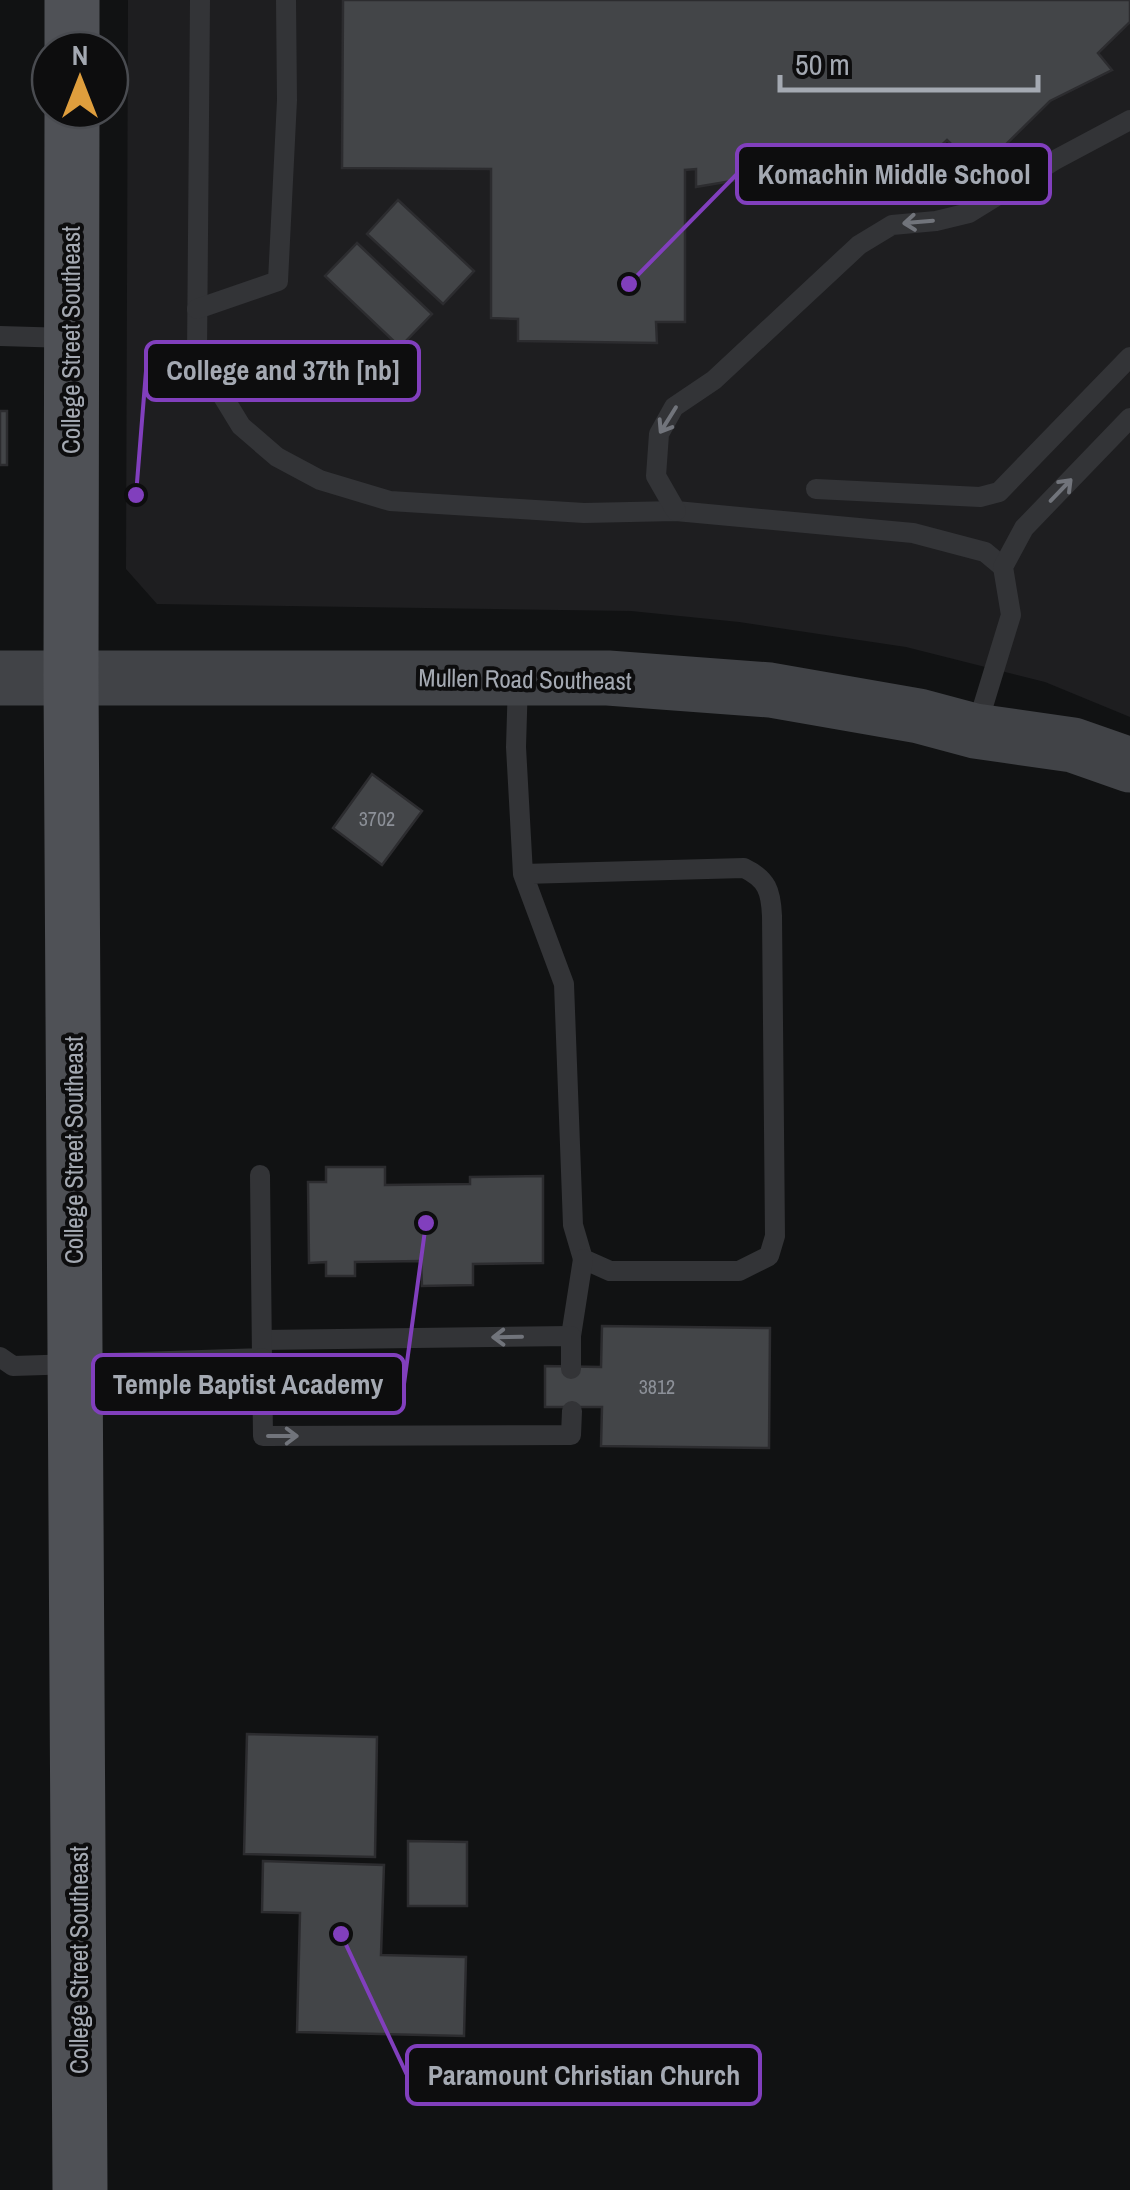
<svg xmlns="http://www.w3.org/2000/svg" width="1130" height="2190" viewBox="0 0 1130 2190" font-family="'Archivo Narrow',sans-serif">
<rect width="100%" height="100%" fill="#111213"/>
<!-- built -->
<polygon fill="#1e1e20" points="128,0 1130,0 1130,717 1045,682 906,647 739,622 631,611 157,604 126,569"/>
<!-- building -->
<g fill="#434548" stroke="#2c2c2f" stroke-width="2.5">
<polygon points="343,0 1130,0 1130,22 1098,53 1112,70 1050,101 979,171 947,140 913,172 790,171 696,187 696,169 685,170 685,322 656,322 657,343 518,341 518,319 491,318 491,169 342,168"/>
<polygon points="398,200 474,271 443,304 367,234"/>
<polygon points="357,243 432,314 400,347 325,276"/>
<rect x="0" y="411" width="7" height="54"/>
<polygon points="372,774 422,811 382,865 333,828"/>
<polygon points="326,1167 385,1167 385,1185 470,1184 470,1177 543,1176 543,1263 473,1264 473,1285 422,1286 421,1261 355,1262 355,1276 326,1276 326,1262 309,1263 308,1182 326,1182"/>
<polygon points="602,1326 770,1328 769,1448 601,1446 602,1407 545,1407 545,1366 601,1367"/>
<polygon points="247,1734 377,1737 375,1857 244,1854"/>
<polygon points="408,1841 467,1842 467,1906 408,1906"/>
<polygon points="263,1861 384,1865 381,1955 466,1957 464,2036 297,2032 300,1913 262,1912"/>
</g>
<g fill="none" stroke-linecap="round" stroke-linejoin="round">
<!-- lane -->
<g stroke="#333437" stroke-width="20">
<polyline points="200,0 197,354 241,426 277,457 320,480 390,501 584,513 676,511 913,533 985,552 1003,567"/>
<polyline points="197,309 278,281 287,100 286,0"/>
<polyline points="0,336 68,338"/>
<polyline points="816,489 980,497 999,492 1130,357"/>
<polyline points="676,511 656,476 659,434 674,407 714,380 859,245 892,225 936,221 969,213 1055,160 1130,120"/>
<path d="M518,680L516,747L523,874L564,984L573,1225L583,1259L610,1271H739L769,1256L775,1236L772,916C771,891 767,879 744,868L523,874"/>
<polyline points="976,729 1011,615 1003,567 1024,528 1130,418"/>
<polyline points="571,1336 583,1259"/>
<polyline points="262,1340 571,1336 571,1369"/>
<polyline points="0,1357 13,1366 262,1358 260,1175"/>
<polyline points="262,1358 263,1436 571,1435 572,1411"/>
</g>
<!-- secondary -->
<polyline stroke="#414347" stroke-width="55" points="0,678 608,678 770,690 919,716 975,731 1073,745 1130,765"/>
<!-- primary -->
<g stroke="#4f5156" stroke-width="55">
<polyline points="72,50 72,0"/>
<polyline points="72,110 71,678 80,2190"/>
</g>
</g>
<!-- one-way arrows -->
<defs><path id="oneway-shaft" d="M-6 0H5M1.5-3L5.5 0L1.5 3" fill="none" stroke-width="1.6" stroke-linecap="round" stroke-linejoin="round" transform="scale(2.5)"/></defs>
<g stroke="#71747b">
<use href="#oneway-shaft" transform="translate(918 222) rotate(175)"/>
<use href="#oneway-shaft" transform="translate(668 420) rotate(122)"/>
<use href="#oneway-shaft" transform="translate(1061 490) rotate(-46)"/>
<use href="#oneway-shaft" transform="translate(507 1337) rotate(179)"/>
<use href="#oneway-shaft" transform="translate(283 1436)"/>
</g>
<g text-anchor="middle" stroke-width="8" stroke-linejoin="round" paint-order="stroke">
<!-- number labels -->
<g font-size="20" fill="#8c9098">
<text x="377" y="826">3702</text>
<text x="657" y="1394">3812</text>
</g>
<!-- street labels -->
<g font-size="25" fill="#a4a9b2" stroke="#0d0d0e">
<text transform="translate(71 340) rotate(-90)" y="9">College Street Southeast</text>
<text transform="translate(525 679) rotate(1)" y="9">Mullen Road Southeast</text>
<text transform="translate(74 1150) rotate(-90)" y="9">College Street Southeast</text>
<text transform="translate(79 1960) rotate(-90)" y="9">College Street Southeast</text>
</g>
</g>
<!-- callouts -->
<path fill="none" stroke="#813fbd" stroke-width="4" d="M629 284L737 174M136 495L146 371M426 1223L404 1384M341 1934L407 2075"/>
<g fill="#813fbd" stroke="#0d0d0e" stroke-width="4">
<circle cx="629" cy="284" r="10"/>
<circle cx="136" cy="495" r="10"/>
<circle cx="426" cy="1223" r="10"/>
<circle cx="341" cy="1934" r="10"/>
</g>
<g fill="#0d0d0e" stroke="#813fbd" stroke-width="4">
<rect x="737" y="145" width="313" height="58" rx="10"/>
<rect x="146" y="342" width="273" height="58" rx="10"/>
<rect x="93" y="1355" width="311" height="58" rx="10"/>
<rect x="407" y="2046" width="353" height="58" rx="10"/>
</g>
<g font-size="28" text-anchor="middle" font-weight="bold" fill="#a4a9b2">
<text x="894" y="184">Komachin Middle School</text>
<text x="283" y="380">College and 37th [nb]</text>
<text x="248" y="1394">Temple Baptist Academy</text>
<text x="584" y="2085">Paramount Christian Church</text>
</g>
<!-- north arrow -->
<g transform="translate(80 80)"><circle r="48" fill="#0d0d0e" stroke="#494b50" stroke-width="2.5"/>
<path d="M0-8L18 38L0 25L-18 38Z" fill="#df9e3d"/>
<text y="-15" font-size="28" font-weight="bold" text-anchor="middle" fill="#a4a9b2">N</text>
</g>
<!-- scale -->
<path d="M780 75v15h258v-15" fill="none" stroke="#a4a9b2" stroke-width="5"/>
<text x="795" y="75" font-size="30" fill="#a4a9b2" stroke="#0d0d0e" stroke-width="8" paint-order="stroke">50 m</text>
</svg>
